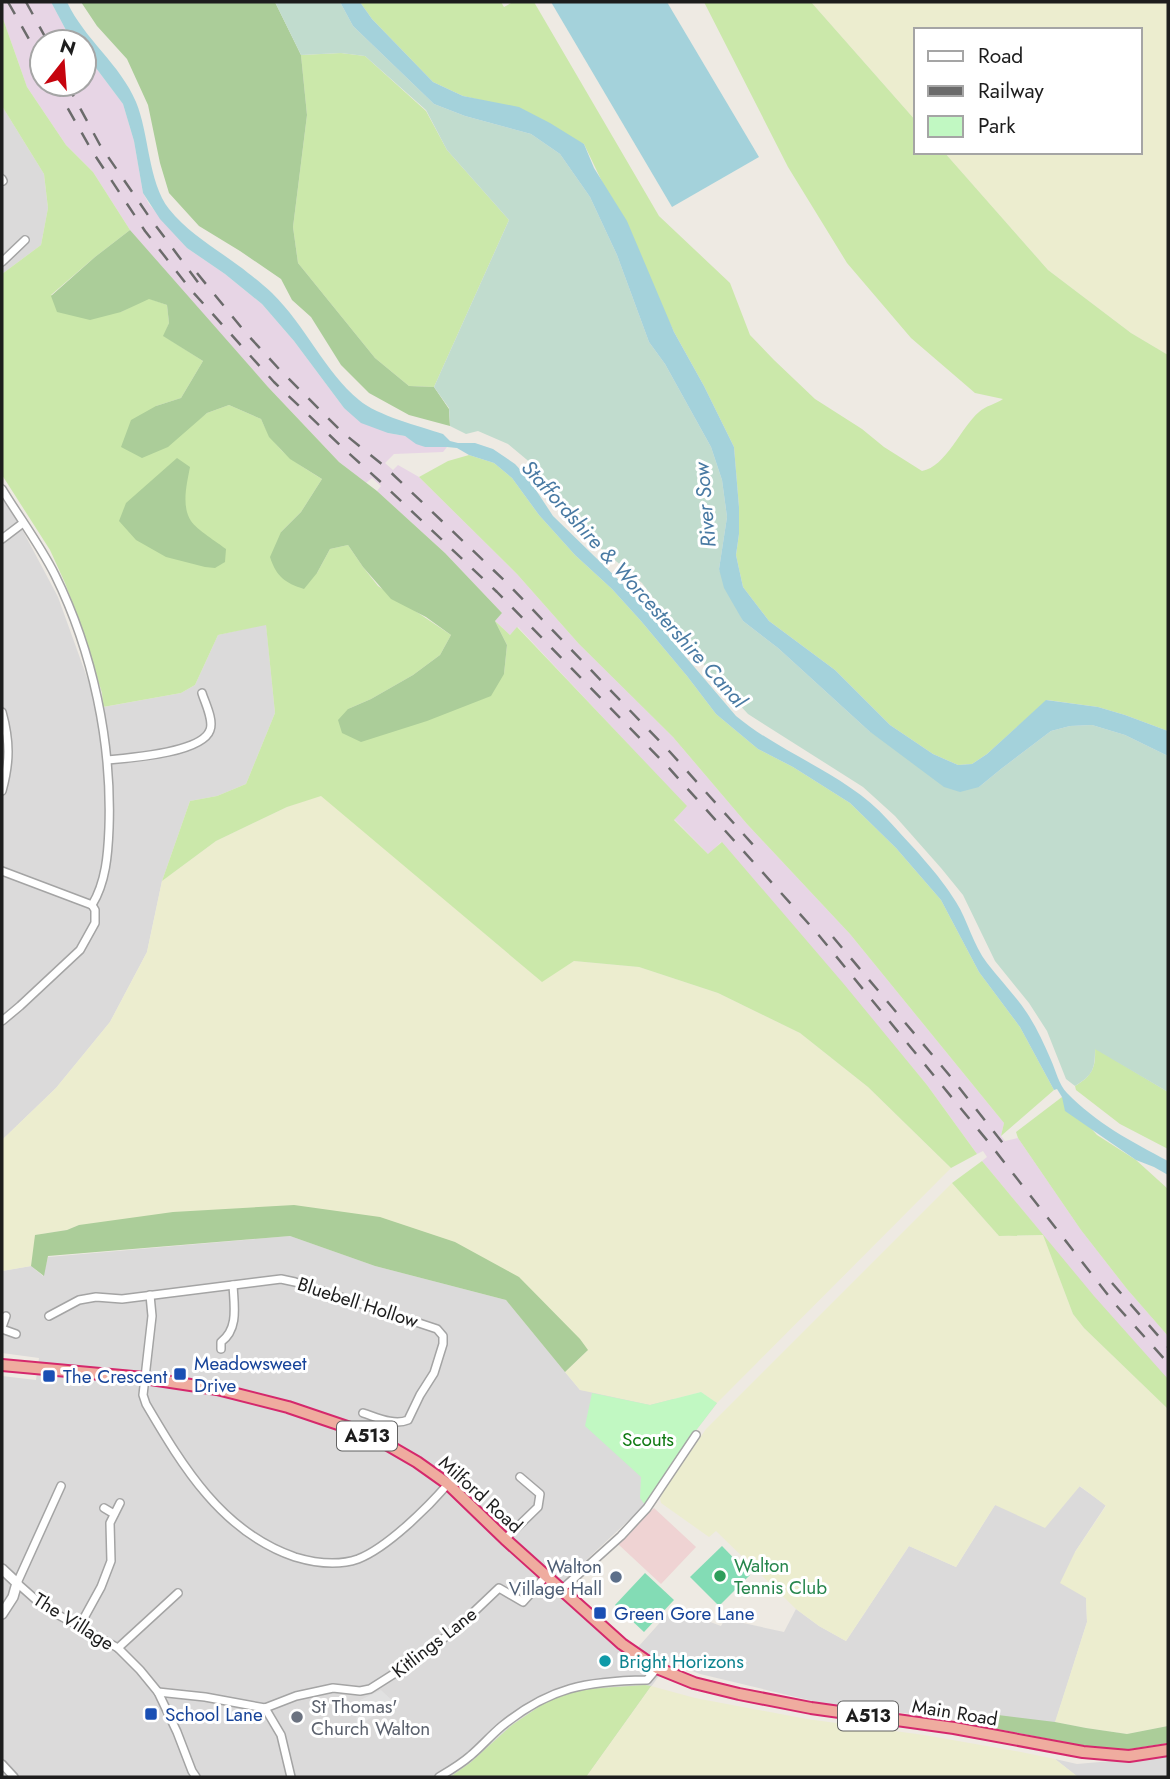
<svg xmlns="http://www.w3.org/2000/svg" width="1170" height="1779" viewBox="0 0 1170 1779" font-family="Jost,sans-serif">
<rect width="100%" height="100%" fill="#eeeae3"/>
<!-- residential -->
<g fill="#dbdada">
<polygon points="2,106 44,174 48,208 41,245 2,274"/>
<polygon points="2,496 15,516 58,597 98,708 181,693 195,685 218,635 266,624 275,713 246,784 217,796 190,801 162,881 147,952 110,1022 56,1088 2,1140"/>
<polygon points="290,1236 375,1266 506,1300 580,1390 717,1403 668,1467 643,1507 553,1591 630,1656 673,1608 721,1626 725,1619 784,1632 796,1609 819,1626 846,1641 909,1546 956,1567 995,1505 1079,1486 1106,1505 1075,1552 1086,1598 1087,1622 1050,1739 938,1717 825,1704 700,1674 669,1662 586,1777 2,1777 2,1376 36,1380 39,1358 2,1353 2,1271 31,1266 43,1276 48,1257"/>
<polygon points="1168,1756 1168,1777 1078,1777 1055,1759 1077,1764"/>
</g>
<!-- commercial -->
<polygon fill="#efd3d3" points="654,1508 696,1547 661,1584 618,1544"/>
<!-- industrial -->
<polygon fill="#e7d5e5" points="2,2 51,2 67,32 75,42 42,42 42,84 84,84 84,52 123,104 134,141 143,193 149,204 187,248 225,274 262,304 294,341 344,408 388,433 405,436 425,447 447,447 443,452 394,454 385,463 393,470 398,465 419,477 517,574 579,644 673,737 747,824 850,934 1004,1123 1001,1136 1005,1141 1018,1138 1081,1230 1127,1289 1168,1336 1168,1409 1043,1235 982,1161 987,1157 983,1151 977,1154 927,1085 721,842 709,855 674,819 686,806 518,627 510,635 495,621 502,613 445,553 377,491 381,486 372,478 366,483 339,462 268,387 183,292 130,230 93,172 66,145 27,87 2,16"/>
<!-- farmland -->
<g fill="#ecedcf">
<polygon points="811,2 1168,2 1168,355 1131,333 1048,270 944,152 1140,152 1140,30 916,30 916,121"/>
<polygon points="321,795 541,981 574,961 639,967 718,993 800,1033 868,1087 951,1168 717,1403 701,1392 650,1405 580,1390 565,1372 587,1351 455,1242 79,1225 67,1230 36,1235 31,1266 2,1271 2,1140 56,1088 110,1022 147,952 162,881 216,841 287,807"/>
<polygon points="952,1183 999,1236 1043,1235 1073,1314 1084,1328 1168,1409 1168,1726 1127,1734 1086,1728 1055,1722 1087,1622 1086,1598 1060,1583 1075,1552 1106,1506 1080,1486 1045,1528 995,1505 956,1567 909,1546 846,1641 819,1626 796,1609 716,1531 709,1537 661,1503 660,1499 663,1492 706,1429"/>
<polygon points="651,1686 695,1698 807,1719 924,1735 1021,1752 1055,1759 1078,1777 586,1777"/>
</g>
<!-- grass -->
<g fill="#cbe8aa">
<path d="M360,2H501L504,7L513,2H534L659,216L730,283L750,335L774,360L815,399L862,429L884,447L922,471C946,467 961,427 979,412C985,406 996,404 1003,399L975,393L911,338L847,263L788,167L704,2H811L916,121V152H944L1048,270L1131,333L1168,355V731L1125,715L1098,707L1047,700L987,754L972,764L958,765L933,754L890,725L835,670L769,621L743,587L736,555L739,534V507L734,447L704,386L674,332L584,144L489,102L463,96L433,82L372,19Z"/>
<path d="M2,16L27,87L66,145L93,172L130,230L95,257L51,295L121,312L148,298L167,305L169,323L164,336L203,361L181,398L156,406L188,428L207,413L229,405L261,419C275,451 293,461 322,479L301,512L281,532L317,573L330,549L348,545L363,567L378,586L451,635L440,655L413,675L371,699L348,709L504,674L507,645L495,621L510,635L517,627L687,806L674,820L708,854L722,842L843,983L927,1085L977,1154L951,1168L868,1087L800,1033L718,993L639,967L574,961L542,982L321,796L287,807L216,841L162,881L190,801L217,796L246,784L275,713L266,625L218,635L195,685L181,693L103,707L102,693L83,631L65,583L50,550L2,475V274L41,245L48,208L44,174L2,106Z"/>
<polygon points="341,53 365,56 426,111 447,150 509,220 434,387 409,386 375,358 298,263 293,227 307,115 301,55"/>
<polygon points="469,455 494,463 512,478 539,515 575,555 612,589 641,621 687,676 716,714 758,749 793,767 850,803 896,848 941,900 979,972 1020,1027 1054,1090 1001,1136 1004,1123 850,934 747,824 673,737 579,644 517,574 419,477 448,461"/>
<path d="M1095,1048L1168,1092V1149L1120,1124L1076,1090L1075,1086C1092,1076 1096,1068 1095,1048Z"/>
<polygon points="1062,1097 1097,1135 1136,1160 1168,1189 1168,1336 1127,1289 1081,1230 1018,1138 1016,1132"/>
<polygon points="982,1161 1094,1296 1168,1379 1168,1409 1084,1328 1073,1314 1043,1235 999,1236 952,1183"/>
<polygon points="645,1685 651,1686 586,1777 450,1777 470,1763 512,1725 552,1698 586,1689"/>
</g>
<!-- forest -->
<g fill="#abcd99">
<polygon points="81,2 275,2 301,55 307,115 293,227 298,263 375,358 409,386 434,387 449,409 450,426 409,415 369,393 341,365 311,317 292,300 281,279 240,251 199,226 169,193 160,163 148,105 127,59 97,26"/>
<path d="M130,230L268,387L339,462L377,491L445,553L502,613L495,621L507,645L504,674L491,696L427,721L361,742L342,733L338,720L348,709L371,699L413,675L440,655L451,635L426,617L391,599L363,567L348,545L330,549L317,573L304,589C285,583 276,576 270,557L281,532L301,512L322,479L290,459L269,437L261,419L229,405L207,413L168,447L142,458L121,447L131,420L156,406L181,398L203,361L163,336L169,323L167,305L149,299L121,312L90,320L57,312L51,296L95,257Z"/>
<path d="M177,458L190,467C187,483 181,506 191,521C197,530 217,542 226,549L225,562L215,568L205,567L166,557L136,540L119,521L126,503Z"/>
<polygon points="294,1205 380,1217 455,1242 519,1277 580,1339 588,1350 565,1372 506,1300 375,1266 290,1236 48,1256 44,1276 31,1266 35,1235 67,1230 79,1225 173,1212"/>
<polygon points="998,1715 1055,1722 1086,1728 1127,1734 1168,1726 1168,1743 1124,1750 1090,1747 988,1727"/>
</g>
<!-- wetland -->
<path fill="#c1dcce" d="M275,2H340L353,26L434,104L465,116L531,134L560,154L590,197L617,255L649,342L665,364L711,447L722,480L727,517L719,569L743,621L778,648L869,731L979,787L1001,769L1051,731L1070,726L1092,725L1125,735L1168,756V1092L1095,1049C1095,1069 1093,1075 1075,1086L1066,1079L1047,1031L1029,1003L995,961L963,895L941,868L895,816L863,787L748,714L711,674L642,583L579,530L553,498L532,464L508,444L478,431L466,434L450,426L449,408L434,387L509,220L447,150L426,110L365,56L341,53L301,55Z"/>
<!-- park -->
<polygon fill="#c1f8c2" points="701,1392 717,1403 678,1454 645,1505 640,1498 641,1477 585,1426 592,1393 650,1405"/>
<!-- pitch -->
<g fill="#83dcb5">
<polygon points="722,1546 750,1575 719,1606 690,1577"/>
<polygon points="645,1573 674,1600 644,1632 615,1605"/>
</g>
<!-- parking -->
<polygon fill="#e1e1e1" points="381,1690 394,1702 357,1727 356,1702"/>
<!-- water -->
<g fill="#a4d2db">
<path d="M51,2H67C85,40 120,64 136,102C149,133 148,182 169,209C188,233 215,248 239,266C250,274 262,284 272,293C305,325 325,372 359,400C378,416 419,426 443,434L450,441L458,443H475L493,449L515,464L528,478L553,516L627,588L736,716C783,755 847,774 888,820C910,844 940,875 956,902C968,921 973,945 987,963C1000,980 1015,995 1027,1013C1037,1028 1044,1044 1051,1060C1056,1071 1059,1085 1067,1093C1096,1123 1132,1142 1168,1161V1175L1154,1167L1136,1160L1065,1111L1062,1097L1057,1089L1054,1090L1020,1027L979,972L941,900L896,848L850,803L793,767L758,749L716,714L687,676L641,621L612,589L575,555L539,515L512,478L494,463L469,455L457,448L447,447H425L416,444L405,436L388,433L361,423L344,408L294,341L262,304L225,274L187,248L160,219L143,193L134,141L123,104L84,52V42H75L67,32Z"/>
<polygon points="340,2 360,2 372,19 433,82 463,96 519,107 550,123 584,144 594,168 627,221 674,332 704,386 734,447 739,507 739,534 736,555 743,587 769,621 835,670 890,725 933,754 958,765 972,764 987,754 1046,700 1098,707 1125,715 1168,731 1168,756 1125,735 1092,725 1070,726 1051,731 1001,769 979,787 960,792 944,787 869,731 778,648 743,621 724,588 719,569 727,517 722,480 711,447 665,364 649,342 617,255 590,197 560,154 531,134 465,116 434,104 353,26"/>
<polygon points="551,2 667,2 759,157 672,207"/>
</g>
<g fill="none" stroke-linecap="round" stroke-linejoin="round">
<!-- minor casing -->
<g stroke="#a4a4a4" stroke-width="10">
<g id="minor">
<polyline points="2,179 3,181"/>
<polyline points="2,262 25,240"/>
<path d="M2,489C19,517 40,545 55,575C93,652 112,743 109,828C108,854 106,882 92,905"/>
<polyline points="2,539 23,523"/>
<path d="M2,712C10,741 10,762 2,791"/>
<path d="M108,760C129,758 202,753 210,730C214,720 205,703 202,693"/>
<polyline points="2,871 92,905"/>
<polyline points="2,1021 20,1006 80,950 95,923 95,910 92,905"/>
<path d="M150,1295L152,1316L143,1395L146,1404C183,1467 222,1532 295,1557C315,1563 338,1566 358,1559C387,1548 428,1507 448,1484"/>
<path d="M49,1316L79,1300L96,1297L122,1299L281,1279L295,1282L437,1329L443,1336V1344L434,1373L420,1395L408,1420C394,1426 376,1417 363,1413"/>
<polyline points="2,1327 6,1316"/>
<polyline points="2,1329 16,1334"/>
<path d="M221,1349V1342C239,1329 234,1305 233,1285"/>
<polyline points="61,1486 17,1583 44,1607 118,1648 140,1670 158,1692 177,1732 192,1771 196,1777"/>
<polyline points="104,1508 114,1514"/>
<polyline points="505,1539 538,1507 540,1494 520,1477"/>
<polyline points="561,1590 621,1536 647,1508 696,1435"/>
<polyline points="79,1627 101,1587 111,1561 110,1523 120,1503"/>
<polyline points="118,1648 178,1593"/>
<polyline points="158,1692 205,1697 265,1708"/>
<polyline points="265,1708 296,1696 333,1688 360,1691 370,1689 422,1656 460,1625 499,1588 523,1602 546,1576"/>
<polyline points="265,1708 281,1735 291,1777"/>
<polyline points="2,1764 14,1777"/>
<path d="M439,1777C449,1771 461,1764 470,1756C481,1747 490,1736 502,1726C550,1687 587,1681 647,1680L657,1668"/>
</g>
</g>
<!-- tertiary casing -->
<g stroke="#a4a4a4" stroke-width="12">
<polyline id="tertiary" points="2,1569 17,1583 13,1597 2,1614"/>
</g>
<!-- trunk casing -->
<g stroke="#d5286c" stroke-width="14">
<polyline id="trunk" points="2,1365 144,1378 217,1389 288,1407 350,1428 386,1444 417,1462 448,1484 505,1539 622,1644 657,1668 694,1683 739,1694 811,1708 954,1728 1083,1752 1129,1756 1168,1750"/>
</g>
<!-- minor -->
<use href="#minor" stroke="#fff" stroke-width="7"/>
<!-- tertiary -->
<use href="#tertiary" stroke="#fff" stroke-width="9"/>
<!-- trunk -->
<use href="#trunk" stroke="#efac9f" stroke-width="10"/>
<!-- rail -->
<g stroke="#6b6b6b" stroke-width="2.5" stroke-dasharray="14 14" stroke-linecap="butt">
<polyline points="8,2 42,62"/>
<polyline points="26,2 48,42"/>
<polyline points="54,84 92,151 145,231 191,290 274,382 344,449 383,484 497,592 668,767 817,933 990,1144 1115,1304 1168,1363"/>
<polyline points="67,84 100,145 150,218 200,285"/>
<polyline points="197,273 245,332 279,369 342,432 383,465 507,583 670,752 755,847"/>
<polyline points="833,937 950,1076 1009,1151"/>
<polyline points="1112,1283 1168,1347"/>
</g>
</g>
<!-- markers -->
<g fill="#1a4fb4" stroke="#fff" stroke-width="2.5">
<rect x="173" y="1367" width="14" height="14" rx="3.5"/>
<rect x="42" y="1369" width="14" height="14" rx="3.5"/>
<rect x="593" y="1606" width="14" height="14" rx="3.5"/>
<rect x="144" y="1707" width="14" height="14" rx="3.5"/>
</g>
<circle fill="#2e9e5b" stroke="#fff" stroke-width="2.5" cx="720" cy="1576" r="7"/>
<circle fill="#5c6f8a" stroke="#fff" stroke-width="2.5" cx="616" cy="1577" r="7"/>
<circle fill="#0f9aa8" stroke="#fff" stroke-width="2.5" cx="605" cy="1661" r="7"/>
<circle fill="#6b7280" stroke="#fff" stroke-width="2.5" cx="297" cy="1717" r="7"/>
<g text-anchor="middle" stroke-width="6" stroke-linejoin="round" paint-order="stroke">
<!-- shield labels -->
<g fill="#fff" stroke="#616161" stroke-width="2">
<rect x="337" y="1421.5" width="60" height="29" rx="5"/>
<rect x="838" y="1701.5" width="60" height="29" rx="5"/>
</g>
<g font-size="18" font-weight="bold" fill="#1d1d1d">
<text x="367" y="1442">A513</text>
<text x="868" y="1722">A513</text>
</g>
<!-- street labels -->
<g font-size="19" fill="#1d1d1d" stroke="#fff">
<text transform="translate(358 1302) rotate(18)" y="7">Bluebell Hollow</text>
<text transform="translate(481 1494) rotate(42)" y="7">Milford Road</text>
<text transform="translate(74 1621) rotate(32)" y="7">The Village</text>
<text transform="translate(434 1642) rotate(-38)" y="7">Kitlings Lane</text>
<text transform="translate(955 1712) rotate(9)" y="7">Main Road</text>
</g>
<!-- transit labels -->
<g font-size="19" fill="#164399" stroke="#fff" text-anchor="start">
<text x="194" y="1370">Meadowsweet<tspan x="194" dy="22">Drive</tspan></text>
<text x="63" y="1383">The Crescent</text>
<text x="614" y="1620">Green Gore Lane</text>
<text x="165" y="1721">School Lane</text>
</g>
<!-- park labels -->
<g font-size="19" fill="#0e7911" stroke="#fff">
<text x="648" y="1446">Scouts</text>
</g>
<!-- leisure labels -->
<g font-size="19" fill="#27864d" stroke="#fff" text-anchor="start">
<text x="734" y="1572">Walton<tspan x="734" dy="22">Tennis Club</tspan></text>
</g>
<!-- service labels -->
<g font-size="19" fill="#4e5e75" stroke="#fff" text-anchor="end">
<text x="602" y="1573">Walton<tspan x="602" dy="22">Village Hall</tspan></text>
</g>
<!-- culture labels -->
<g font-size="19" fill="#0d838f" stroke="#fff" text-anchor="start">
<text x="619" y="1668">Bright Horizons</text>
</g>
<!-- worship labels -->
<g font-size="19" fill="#5b616d" stroke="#fff" text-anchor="start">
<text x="311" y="1713">St Thomas'<tspan x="311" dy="22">Church Walton</tspan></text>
</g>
<!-- water labels -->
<g font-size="21" font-style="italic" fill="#497aa3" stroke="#fff">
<text transform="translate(705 505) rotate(-95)" y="7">River Sow</text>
<text transform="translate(634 584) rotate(48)" y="7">Staffordshire &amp; Worcestershire Canal</text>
</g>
</g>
<!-- border -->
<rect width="1170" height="1779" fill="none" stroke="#1d1d1d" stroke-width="7"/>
<!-- legend -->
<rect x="914" y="28" width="228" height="126" fill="#ffffff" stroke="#a5a5a5" stroke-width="2"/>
<rect x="928" y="51" width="35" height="10" fill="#ffffff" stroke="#a5a5a5" stroke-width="2"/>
<text x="978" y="63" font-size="21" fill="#1d1d1d">Road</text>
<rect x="928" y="86" width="35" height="10" fill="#6b6b6b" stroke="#a5a5a5" stroke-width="2"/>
<text x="978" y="98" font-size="21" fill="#1d1d1d">Railway</text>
<rect x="928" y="116" width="35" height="21" fill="#c1f8c2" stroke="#a5a5a5" stroke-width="2"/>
<text x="978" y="133" font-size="21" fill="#1d1d1d">Park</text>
<!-- north arrow -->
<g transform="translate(63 63) rotate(17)"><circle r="33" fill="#ffffff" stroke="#a5a5a5" stroke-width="2"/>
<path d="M0-5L12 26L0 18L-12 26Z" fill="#c6040e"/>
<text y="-10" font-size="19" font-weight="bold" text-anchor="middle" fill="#1d1d1d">N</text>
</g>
</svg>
